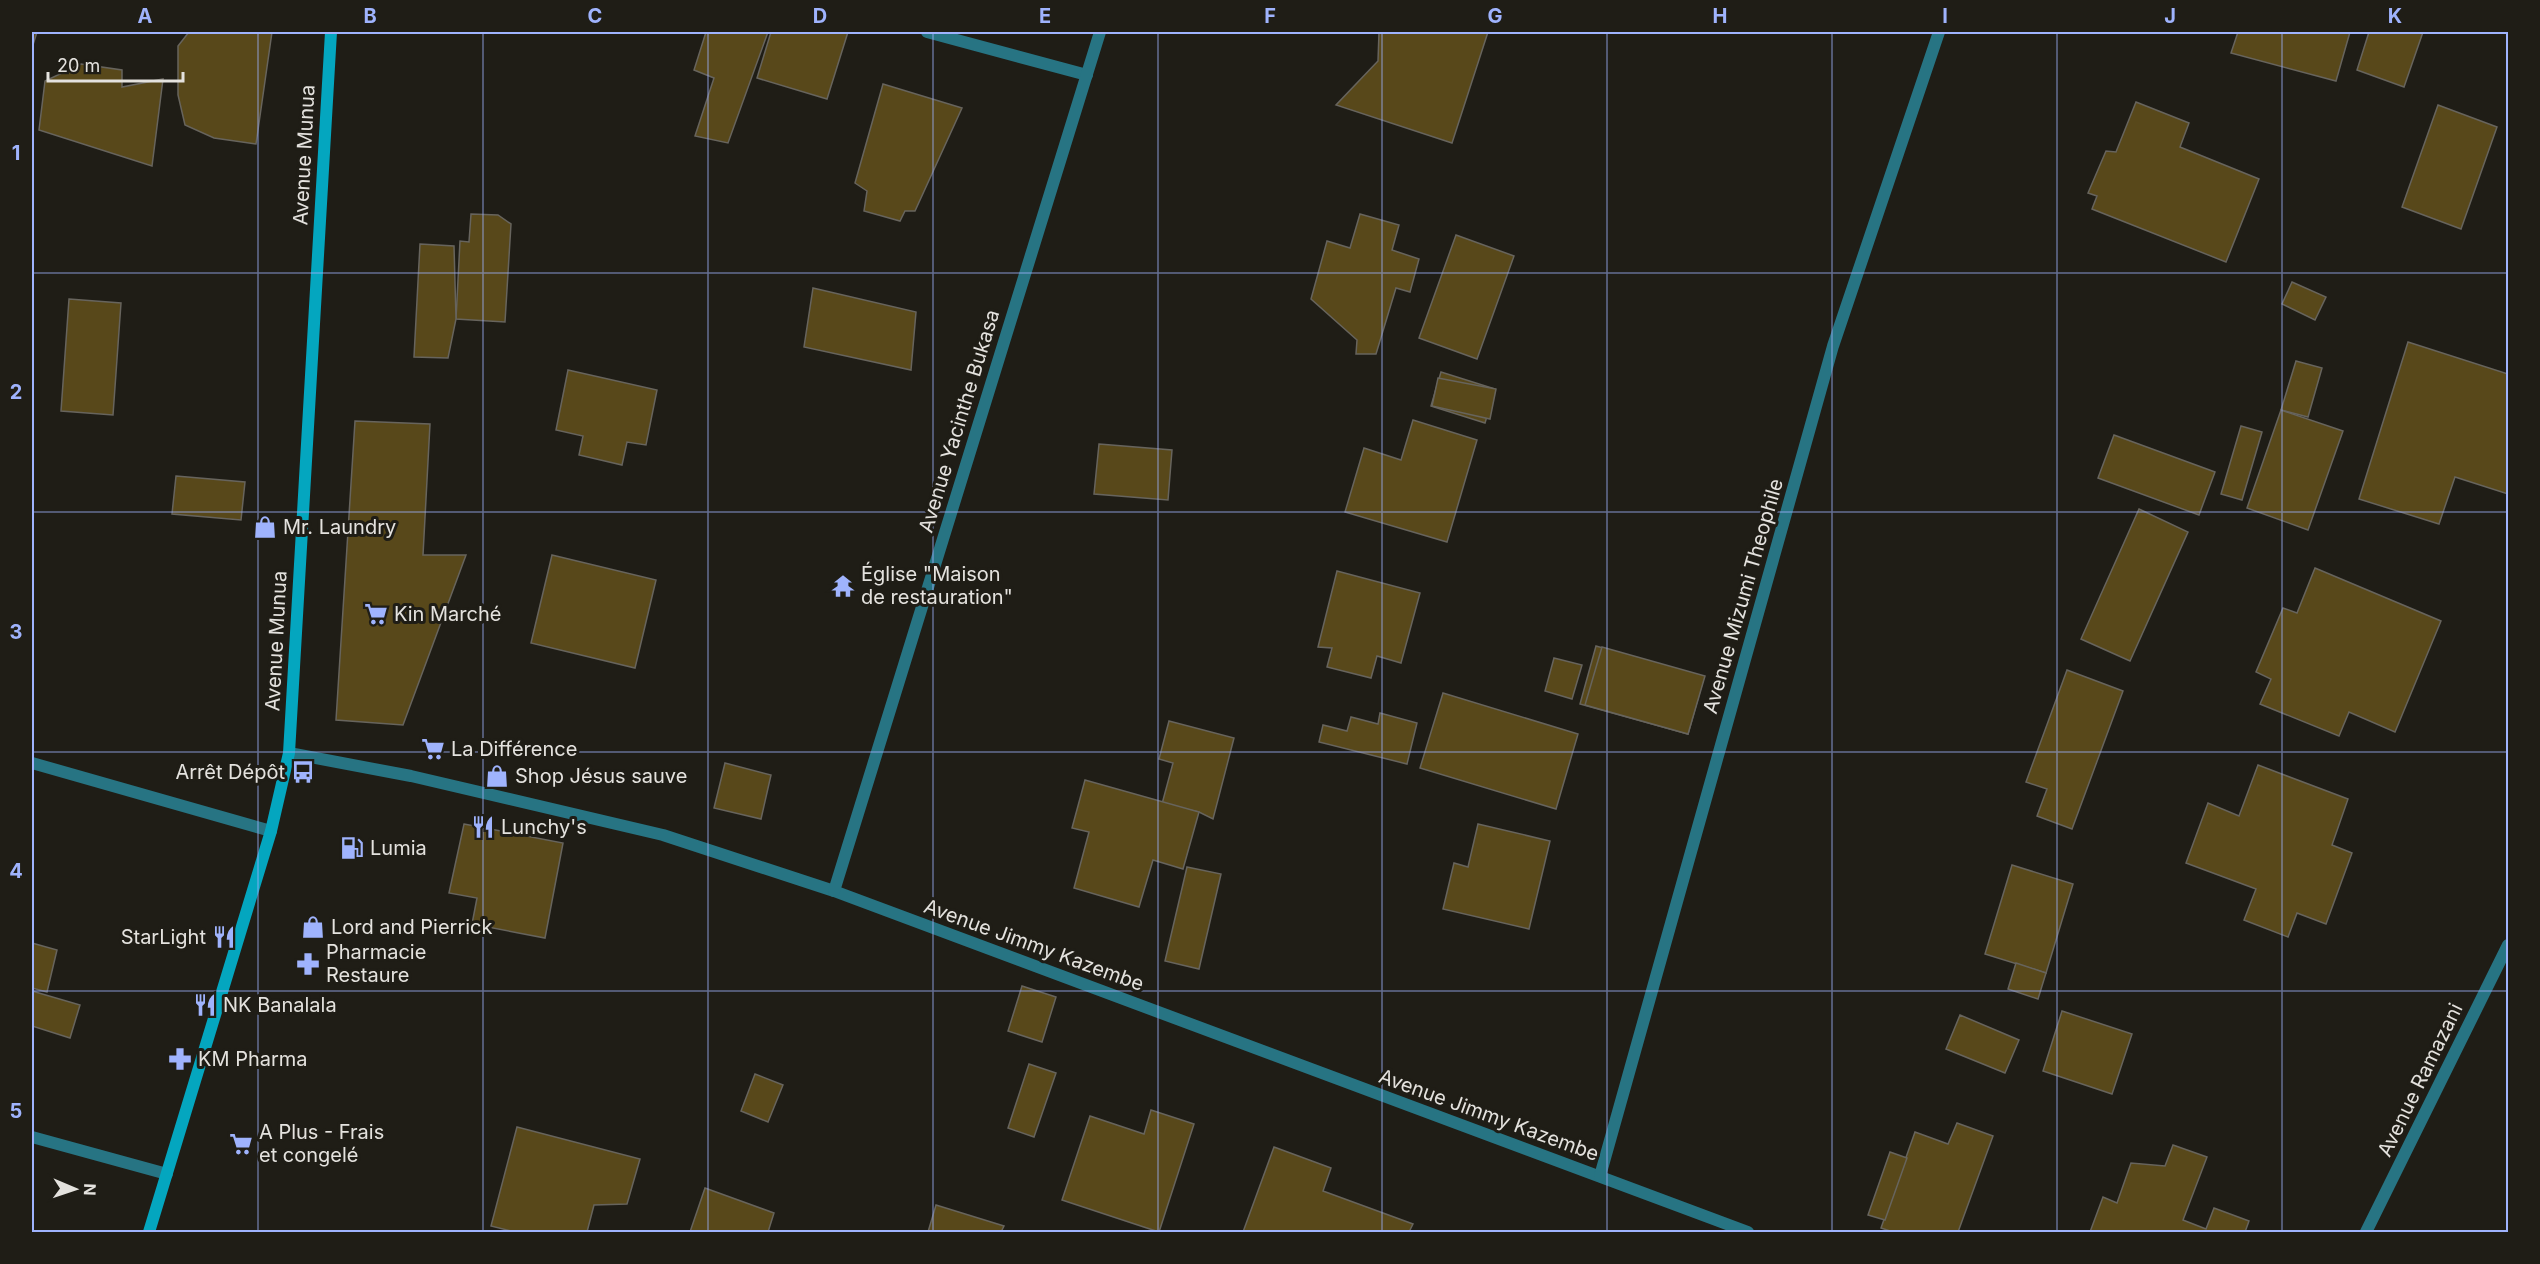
<svg xmlns="http://www.w3.org/2000/svg" width="2540" height="1264" viewBox="0 0 2540 1264" font-family="Inter,sans-serif">
<rect width="100%" height="100%" fill="#1f1d16"/>
<!-- building -->
<g fill="#58481a" stroke="#67645d" stroke-width="1.5">
<polygon points="32,32 37,32 32,48"/>
<polygon points="189,32 272,32 256,144 214,138 185,125 178,95 178,46"/>
<polygon points="706,32 768,32 728,143 695,136 714,78 694,70"/>
<polygon points="771,32 848,32 827,99 757,78"/>
<polygon points="1379,32 1488,32 1452,143 1336,105 1378,61"/>
<polygon points="2238,32 2350,32 2336,81 2231,53"/>
<polygon points="2369,32 2423,32 2404,87 2357,70"/>
<polygon points="81,64 122,70 122,87 163,79 152,166 39,130 45,81"/>
<polygon points="883,84 962,108 915,211 905,211 900,221 864,211 867,191 855,183"/>
<polygon points="2136,102 2189,123 2180,147 2259,179 2226,262 2092,209 2097,196 2088,193 2106,151 2116,152"/>
<polygon points="2438,105 2497,127 2461,229 2402,207"/>
<polygon points="471,214 498,215 511,224 505,322 456,319 460,241 469,242"/>
<polygon points="1360,214 1399,225 1392,250 1419,259 1410,292 1396,288 1376,354 1356,354 1357,340 1311,299 1327,241 1350,248"/>
<polygon points="1456,235 1514,256 1477,359 1419,338"/>
<polygon points="420,244 454,246 456,319 448,358 414,357"/>
<polygon points="2292,282 2326,297 2315,320 2282,304"/>
<polygon points="813,288 916,312 911,370 804,347"/>
<polygon points="69,299 121,303 113,415 61,411"/>
<polygon points="2408,342 2508,374 2508,494 2455,477 2439,524 2359,499"/>
<polygon points="2296,361 2322,368 2308,417 2281,410"/>
<polygon points="568,370 657,390 646,445 627,442 622,465 579,455 583,436 556,430"/>
<polygon points="1441,372 1495,389 1485,423 1431,406"/>
<polygon points="1438,378 1496,389 1490,419 1432,406"/>
<polygon points="2281,410 2343,431 2308,530 2247,508"/>
<polygon points="1413,420 1477,440 1447,542 1345,512 1364,448 1401,460"/>
<polygon points="355,421 430,424 423,555 466,555 403,725 336,720"/>
<polygon points="2241,426 2262,432 2242,500 2221,494"/>
<polygon points="2114,435 2215,472 2199,515 2098,478"/>
<polygon points="1099,444 1172,450 1168,500 1094,494"/>
<polygon points="176,476 245,482 241,520 172,514"/>
<polygon points="2139,509 2188,532 2130,661 2081,639"/>
<polygon points="552,555 656,580 635,668 531,643"/>
<polygon points="2315,568 2441,621 2395,732 2349,712 2339,736 2260,704 2271,679 2256,672 2283,608 2297,613"/>
<polygon points="1337,571 1420,593 1401,663 1377,656 1371,678 1327,667 1332,648 1318,647"/>
<polygon points="1596,646 1704,677 1688,734 1580,704"/>
<polygon points="1602,647 1705,676 1688,734 1585,705"/>
<polygon points="1554,658 1582,665 1572,699 1545,691"/>
<polygon points="2067,670 2123,691 2072,829 2037,816 2047,789 2026,782"/>
<polygon points="1443,693 1578,734 1556,809 1420,768"/>
<polygon points="1380,713 1417,723 1407,764 1319,742 1323,725 1347,731 1351,717 1378,724"/>
<polygon points="1169,721 1234,738 1213,819 1199,812 1162,804 1173,763 1159,759"/>
<polygon points="725,763 771,775 761,819 714,808"/>
<polygon points="2258,765 2348,799 2332,845 2352,853 2326,924 2297,913 2288,937 2244,920 2256,889 2186,863 2208,803 2239,816"/>
<polygon points="1085,780 1199,812 1183,869 1153,860 1139,907 1074,888 1089,832 1072,828"/>
<polygon points="464,824 563,843 545,938 472,924 477,898 449,893"/>
<polygon points="1478,824 1550,841 1529,929 1443,909 1454,863 1468,867"/>
<polygon points="2012,865 2073,884 2046,973 1985,954"/>
<polygon points="1187,867 1221,874 1199,969 1165,961"/>
<polygon points="32,943 57,950 47,992 32,988"/>
<polygon points="2016,963 2046,973 2038,999 2008,989"/>
<polygon points="1022,986 1056,997 1042,1042 1008,1031"/>
<polygon points="32,991 80,1005 70,1038 32,1026"/>
<polygon points="2062,1011 2132,1034 2112,1094 2043,1071"/>
<polygon points="1960,1015 2019,1040 2005,1073 1946,1049"/>
<polygon points="1029,1064 1056,1073 1034,1137 1008,1128"/>
<polygon points="755,1074 783,1085 768,1122 741,1111"/>
<polygon points="1151,1110 1194,1124 1159,1232 1062,1200 1090,1116 1144,1134"/>
<polygon points="1957,1123 1993,1136 1958,1232 1893,1232 1881,1228 1915,1132 1948,1144"/>
<polygon points="517,1127 640,1159 627,1204 594,1205 587,1232 515,1232 491,1226"/>
<polygon points="2173,1145 2207,1157 2183,1220 2206,1229 2214,1208 2249,1221 2245,1232 2090,1232 2103,1197 2117,1203 2131,1163 2165,1166"/>
<polygon points="1274,1147 1331,1168 1323,1191 1413,1224 1409,1232 1243,1232"/>
<polygon points="1890,1152 1907,1158 1885,1220 1868,1215"/>
<polygon points="705,1188 774,1213 768,1232 690,1232"/>
<polygon points="936,1205 1004,1226 1001,1232 928,1232"/>
</g>
<g fill="none" stroke-linecap="round" stroke-linejoin="round">
<!-- minor -->
<g stroke="#277483" stroke-width="12">
<polyline points="927,32 1087,75"/>
<polyline points="289,753 411,776 663,835 834,891 1748,1232"/>
<polyline points="32,763 271,831"/>
<polyline points="834,891 1100,32"/>
<polyline points="32,1137 167,1174"/>
<polyline points="1600,1176 1833,346 1939,32"/>
<polyline points="2366,1232 2508,945"/>
</g>
<!-- secondary -->
<polyline stroke="#04a6bf" stroke-width="12" points="149,1232 271,831 289,753 331,32"/>
</g>
<!-- grid -->
<path fill="none" stroke="#9fb3fd" stroke-width="1.5" stroke-opacity="0.55" d="M258,32V1232M483,32V1232M708,32V1232M933,32V1232M1158,32V1232M1382,32V1232M1607,32V1232M1832,32V1232M2057,32V1232M2282,32V1232M32,273H2508M32,512H2508M32,752H2508M32,991H2508"/>
<!-- icons -->
<defs>
<g id="shop-bare" transform="scale(1.8)"><path d="M-5-2.5h2.3a2.7 3.5 0 0 1 5.4 0H5L5.5 6h-11ZM-1.5-2.5h3a1.5 2.3 0 0 0-3 0Z" fill="#9fb3fd" stroke="#1f1d16" stroke-width="2.5" paint-order="stroke"/></g>
<g id="temple-bare" transform="scale(1.8)"><path d="M0-6L5-2H3V0L6.5 2.5H4V6H1.5V3h-3V6H-4V2.5H-6.5L-3 0V-2H-5Z" fill="#9fb3fd" stroke="#1f1d16" stroke-width="2.5" paint-order="stroke"/></g>
<g id="supermarket-bare" transform="scale(1.8)"><path d="M-6-5.5h2.5l.6 2H6L4.5 2H-2.5L-4.4-4H-6ZM-1.5 3.2a1.3 1.3 0 1 0 .1 0ZM3 3.2a1.3 1.3 0 1 0 .1 0Z" fill="#9fb3fd" stroke="#1f1d16" stroke-width="2.5" paint-order="stroke"/></g>
<g id="bus-bare" transform="scale(1.8)"><path d="M-5-6H5V4H4V6H2V4H-2V6H-4V4H-5ZM-3.5-4V0h7V-4ZM-3.5 1.2v1.5H-2V1.2ZM2 1.2v1.5H3.5V1.2Z" fill="#9fb3fd" stroke="#1f1d16" stroke-width="2.5" paint-order="stroke"/></g>
<g id="restaurant-bare" transform="scale(1.8)"><path d="M-5-6h1v4h1v-4h1v4h1v-4h1v5L-1.5 .5V6h-2V.5L-5-1ZM5-6V6H3V1.5H1.5Q1.5-4 5-6Z" fill="#9fb3fd" stroke="#1f1d16" stroke-width="2.5" paint-order="stroke"/></g>
<g id="fuel-bare" transform="scale(1.8)"><path d="M-5.5-6h7V0h2V4h1.3V-2.5L3-4.5l.8-.8L6-3V5H2.5V1h-1V6h-7ZM-4.2-4.7v3.2H.2V-4.7Z" fill="#9fb3fd" stroke="#1f1d16" stroke-width="2.5" paint-order="stroke"/></g>
<g id="pharmacy-bare" transform="scale(1.8)"><path d="M-2-6h4v4h4v4h-4v4h-4v-4h-4v-4h4Z" fill="#9fb3fd" stroke="#1f1d16" stroke-width="2.5" paint-order="stroke"/></g>
</defs>
<g fill-rule="evenodd">
<use href="#shop-bare" x="265" y="527"/>
<use href="#temple-bare" x="843" y="586"/>
<use href="#supermarket-bare" x="376" y="614"/>
<use href="#supermarket-bare" x="433" y="749"/>
<use href="#bus-bare" x="303" y="772"/>
<use href="#shop-bare" x="497" y="776"/>
<use href="#restaurant-bare" x="483" y="827"/>
<use href="#fuel-bare" x="352" y="848"/>
<use href="#shop-bare" x="313" y="927"/>
<use href="#restaurant-bare" x="224" y="937"/>
<use href="#pharmacy-bare" x="308" y="964"/>
<use href="#restaurant-bare" x="205" y="1005"/>
<use href="#pharmacy-bare" x="180" y="1059"/>
<use href="#supermarket-bare" x="241" y="1144"/>
</g>
<g text-anchor="middle" stroke-width="6" stroke-linejoin="round" paint-order="stroke">
<!-- street labels -->
<g font-size="20" fill="#e4e2de" stroke="#1f1d16">
<text transform="translate(304 155) rotate(-87)" y="7">Avenue Munua</text>
<text transform="translate(959 421) rotate(-73)" y="7">Avenue Yacinthe Bukasa</text>
<text transform="translate(1743 596) rotate(-74)" y="7">Avenue Mizumi Theophile</text>
<text transform="translate(276 641) rotate(-87)" y="7">Avenue Munua</text>
<text transform="translate(1034 945) rotate(20)" y="7">Avenue Jimmy Kazembe</text>
<text transform="translate(2420 1080) rotate(-64)" y="7">Avenue Ramazani</text>
<text transform="translate(1489 1115) rotate(20)" y="7">Avenue Jimmy Kazembe</text>
</g>
<!-- poi labels -->
<g font-size="20" fill="#e4e2de" stroke="#1f1d16" text-anchor="start">
<text x="283" y="534">Mr. Laundry</text>
<text x="861" y="581">Église "Maison<tspan x="861" dy="23">de restauration"</tspan></text>
<text x="394" y="621">Kin Marché</text>
<text x="451" y="756">La Différence</text>
<text x="285" y="779" text-anchor="end">Arrêt Dépôt</text>
<text x="515" y="783">Shop Jésus sauve</text>
<text x="501" y="834">Lunchy's</text>
<text x="370" y="855">Lumia</text>
<text x="331" y="934">Lord and Pierrick</text>
<text x="206" y="944" text-anchor="end">StarLight</text>
<text x="326" y="959">Pharmacie<tspan x="326" dy="23">Restaure</tspan></text>
<text x="223" y="1012">NK Banalala</text>
<text x="198" y="1066">KM Pharma</text>
<text x="259" y="1139">A Plus - Frais<tspan x="259" dy="23">et congelé</tspan></text>
</g>
</g>
<!-- border -->
<rect width="2540" height="1264" fill="none" stroke="#1f1d16" stroke-width="66"/>
<!-- north arrow -->
<g transform="translate(75 1189) rotate(92)" stroke="#1f1d16" stroke-width="4.5" paint-order="stroke">
<path d="M0-4.5L10 22L0 15L-10 22Z" fill="#e4e2de"/>
<text y="-9" font-size="16" font-weight="bold" text-anchor="middle" fill="#e4e2de">N</text>
</g>
<!-- scale -->
<path d="M48 72v9h135v-9" fill="none" stroke="#e4e2de" stroke-width="3"/>
<text x="57" y="72" font-size="18" fill="#e4e2de" stroke="#1f1d16" stroke-width="4.5" paint-order="stroke">20 m</text>
<rect x="33" y="33" width="2474" height="1198" fill="none" stroke="#9fb3fd" stroke-width="2"/>
<g font-size="20" text-anchor="middle" font-weight="bold" fill="#9fb3fd">
<text x="145" y="23">A</text>
<text x="370" y="23">B</text>
<text x="595" y="23">C</text>
<text x="820" y="23">D</text>
<text x="1045" y="23">E</text>
<text x="1270" y="23">F</text>
<text x="1495" y="23">G</text>
<text x="1720" y="23">H</text>
<text x="1945" y="23">I</text>
<text x="2170" y="23">J</text>
<text x="2395" y="23">K</text>
<text x="16" y="160">1</text>
<text x="16" y="399">2</text>
<text x="16" y="639">3</text>
<text x="16" y="878">4</text>
<text x="16" y="1118">5</text>
</g>
</svg>
